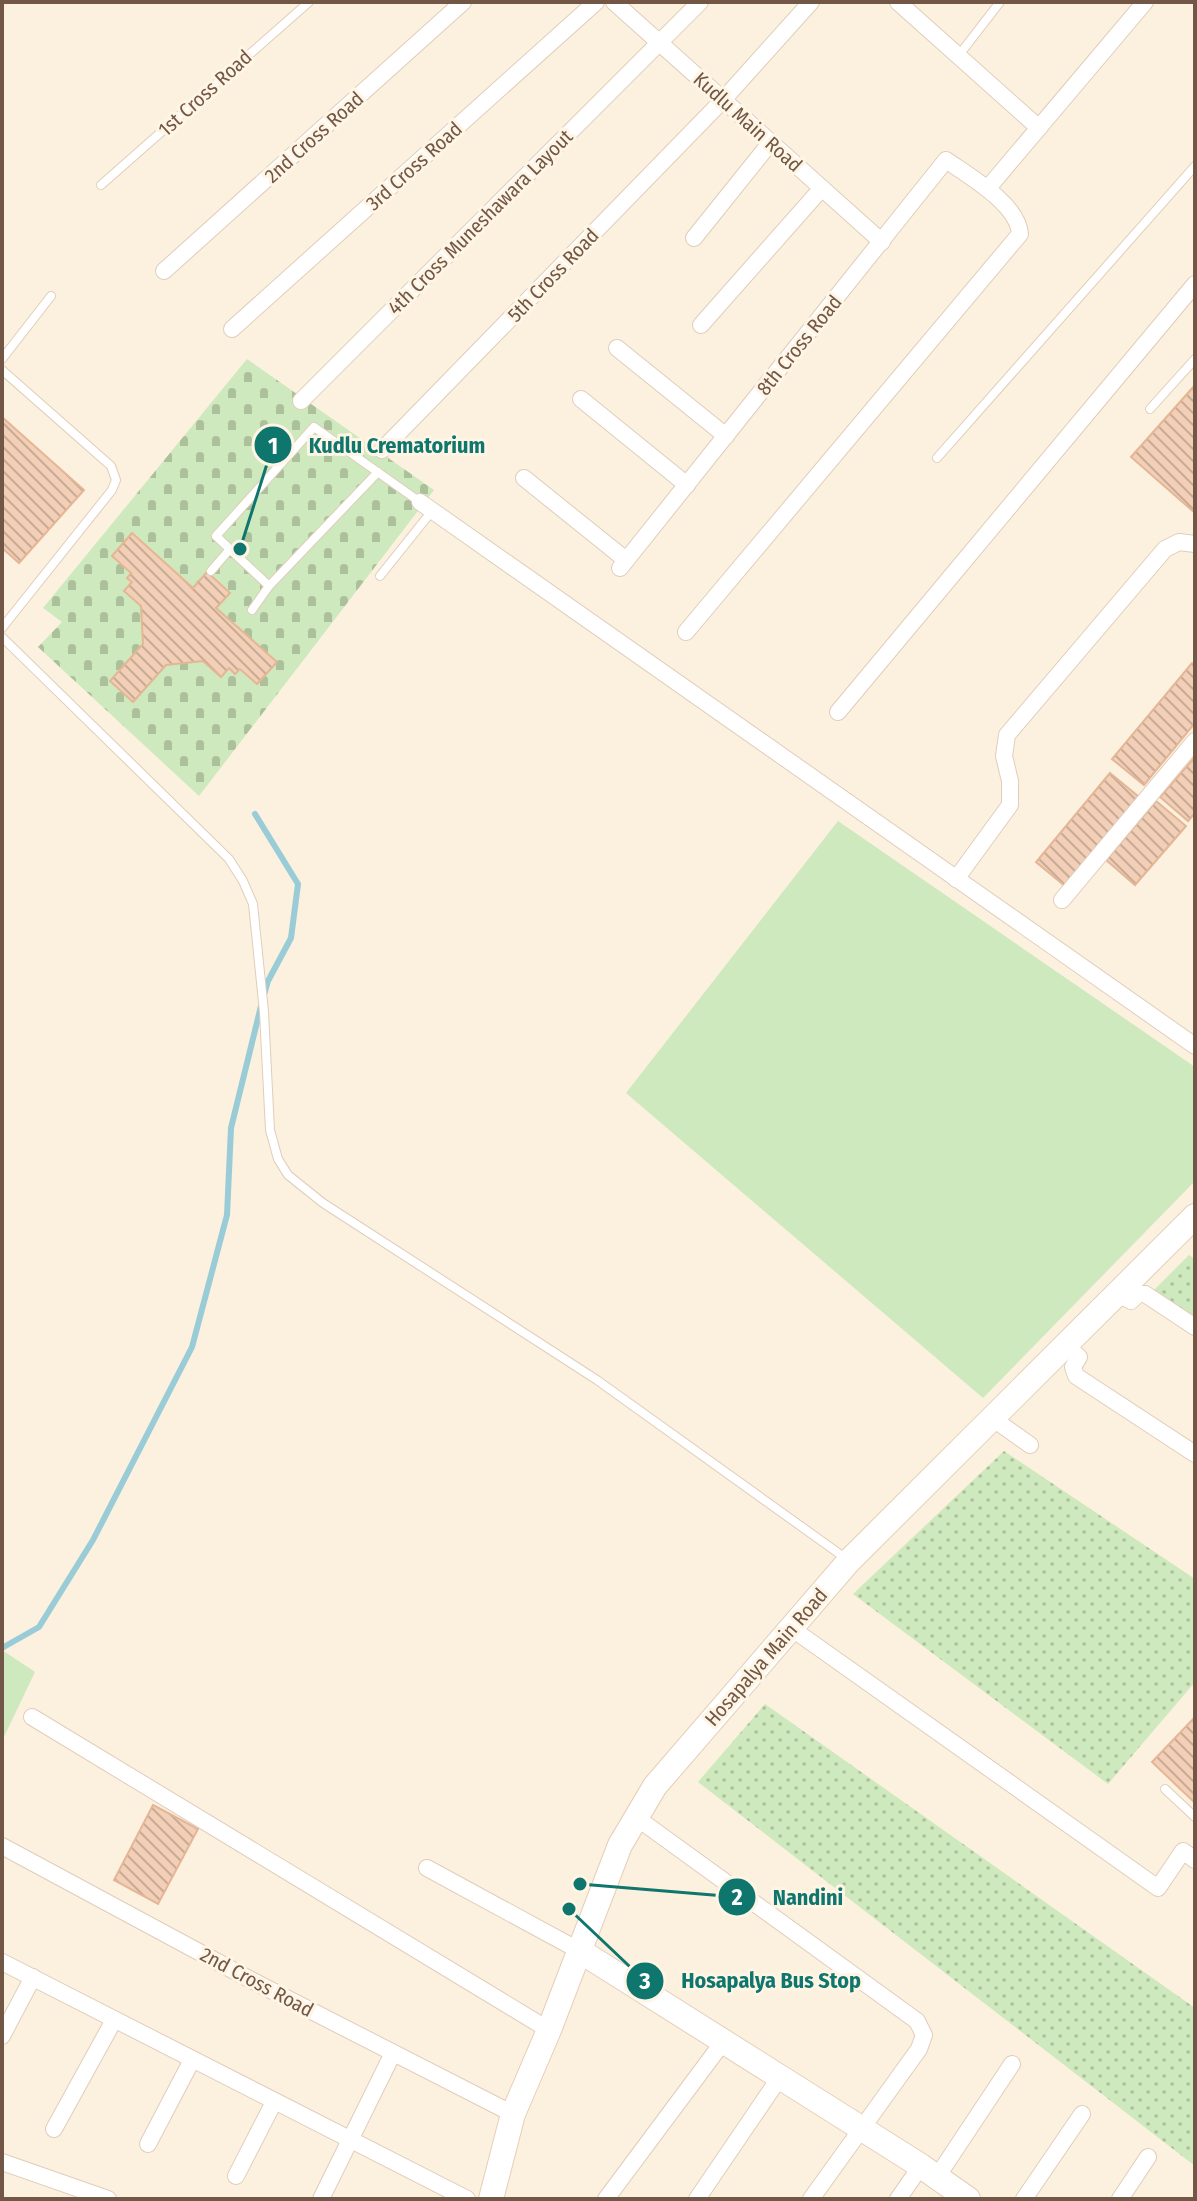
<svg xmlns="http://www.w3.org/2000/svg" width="1197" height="2201" viewBox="0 0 1197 2201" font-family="'Fira Sans Condensed',sans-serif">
<defs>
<pattern id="grass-dots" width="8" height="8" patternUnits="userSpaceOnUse" patternTransform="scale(2)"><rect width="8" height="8" fill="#cee9bd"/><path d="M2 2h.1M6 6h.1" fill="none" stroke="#acc09b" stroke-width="1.8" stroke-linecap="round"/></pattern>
<pattern id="cemetery-stones" width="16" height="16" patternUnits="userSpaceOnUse" patternTransform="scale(2)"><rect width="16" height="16" fill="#cee9bd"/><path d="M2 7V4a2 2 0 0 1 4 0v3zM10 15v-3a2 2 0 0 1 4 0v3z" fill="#acc09b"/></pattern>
<pattern id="building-back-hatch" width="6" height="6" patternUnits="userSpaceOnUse" patternTransform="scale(2)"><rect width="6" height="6" fill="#f2cfb6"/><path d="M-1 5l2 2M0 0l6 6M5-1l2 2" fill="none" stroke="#c8ab96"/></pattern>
</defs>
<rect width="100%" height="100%" fill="#fcf1de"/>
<!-- grass -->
<g fill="url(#grass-dots)">
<polygon points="1189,1255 1195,1259 1195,1317 1154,1290"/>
<polygon points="1004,1451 1195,1579 1195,1682 1108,1784 853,1594"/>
<polygon points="765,1704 1195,2008 1195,2166 698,1782"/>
</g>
<!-- cemetery -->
<polygon fill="url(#cemetery-stones)" points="247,359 434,490 199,796 38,647 62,622 43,608"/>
<!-- park -->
<g fill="#cee9bd">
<polygon points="838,821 1195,1067 1195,1181 983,1398 626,1093"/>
<polygon points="2,1650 35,1672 2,1741"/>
</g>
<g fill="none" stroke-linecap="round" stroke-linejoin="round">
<!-- stream -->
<g stroke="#99ccd7" stroke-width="6">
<polyline points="255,814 298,884 291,938 268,981 264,995"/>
<polyline points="2,1648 39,1627 93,1540 192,1347 227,1215 231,1128 261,1006"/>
</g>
</g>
<!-- building -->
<g fill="url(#building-back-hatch)" stroke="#e5b696" stroke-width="2">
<polygon points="1195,385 1195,513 1131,457"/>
<polygon points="2,417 84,490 19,563 2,548"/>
<polygon points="132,533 193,588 207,572 230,593 216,608 277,662 257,684 240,669 235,674 229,668 221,677 203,661 166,665 133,702 110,681 143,644 141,606 124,591 132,582 127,578 131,573 112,556"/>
<polygon points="1192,663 1195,665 1195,723 1144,785 1112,759"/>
<polygon points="1195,757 1195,813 1188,821 1160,797"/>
<polygon points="1110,773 1139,797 1065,886 1036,862"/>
<polygon points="1156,801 1186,826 1135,885 1106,860"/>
<polygon points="1195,1717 1195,1803 1152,1762"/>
<polygon points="153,1805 198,1829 158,1904 114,1880"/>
</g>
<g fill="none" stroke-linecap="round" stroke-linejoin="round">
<!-- lane casing -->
<g stroke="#e0cdbb" stroke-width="10">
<g id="lane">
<polyline points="959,55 1000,2"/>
<polyline points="101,185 309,2"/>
<polyline points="2,359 51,296"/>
<polyline points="2,370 111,466 116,480 112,490 2,628"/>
<polyline points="1150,409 1195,359"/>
<polyline points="937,458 1195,166"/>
<polyline points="378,472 269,586 216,536 314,427 420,502"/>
<polyline points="211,571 230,549"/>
<polyline points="380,576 432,511"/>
<polyline points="252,610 269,586"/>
<polyline points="2,637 229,859 243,881 253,904 264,1012 270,1130 278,1159 288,1175 323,1203 597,1380 848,1560"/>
<polyline points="1165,1789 1195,1817"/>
</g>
</g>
<!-- street casing -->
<g stroke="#e0cdbb" stroke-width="18">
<g id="street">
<polyline points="614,2 882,242"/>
<polyline points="898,2 1039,128"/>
<polyline points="988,188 1145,2"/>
<polyline points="694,238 771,142"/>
<polyline points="164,271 463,2"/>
<polyline points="701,325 822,188"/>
<polyline points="232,329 596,2"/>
<polyline points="617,348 726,436"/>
<polyline points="581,399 687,485"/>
<polyline points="301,401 700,2"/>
<polyline points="382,450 723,100 811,2"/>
<polyline points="524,478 626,560"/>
<polyline points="420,502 1195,1046"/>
<path d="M620,568L946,160C969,176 1018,204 1020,234L686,632"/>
<polyline points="838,712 1195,284"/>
<polyline points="956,879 1010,805 1010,781 1004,756 1007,735 1165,549 1179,542 1195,544"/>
<polyline points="1062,900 1195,741"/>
<polyline points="1117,1293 1131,1301 1138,1294 1145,1294 1195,1327"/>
<polyline points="1065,1345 1079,1357 1073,1367 1076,1376 1195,1454"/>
<polyline points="992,1418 1030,1445"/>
<polyline points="791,1628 1158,1888 1183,1851 1195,1860"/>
<polyline points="32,1717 549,2030"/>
<polyline points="637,1818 917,2021 924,2035 919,2049 811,2199"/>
<polyline points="2,1846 251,1980 513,2114"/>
<polyline points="427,1868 580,1951"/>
<polyline points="2,1962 467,2199"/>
<polyline points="2,2036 33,1977"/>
<polyline points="54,2129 114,2020"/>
<polyline points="148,2144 192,2060"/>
<polyline points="2,2162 108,2199"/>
<polyline points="236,2176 274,2102"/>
<polyline points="937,2177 1012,2064"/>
<polyline points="321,2199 393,2053"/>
<polyline points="606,2199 723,2042"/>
<polyline points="697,2199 780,2077"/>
<polyline points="898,2199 921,2166"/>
<polyline points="1024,2199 1082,2114"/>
<polyline points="1120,2199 1148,2157"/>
</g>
</g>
<!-- secondary casing -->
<g stroke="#e5ceb9" stroke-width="26">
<g id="secondary">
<polyline points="580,1951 921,2166 968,2199"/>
<polyline points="491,2199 513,2114 549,2030 620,1845 655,1786 849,1561 1195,1216"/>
</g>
</g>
<!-- lane -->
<use href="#lane" stroke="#fff" stroke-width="8"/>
<!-- street -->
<use href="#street" stroke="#fff" stroke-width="16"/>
<!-- secondary -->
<use href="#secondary" stroke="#fff" stroke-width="24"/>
</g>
<g text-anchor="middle" stroke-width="6" stroke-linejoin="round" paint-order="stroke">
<!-- street labels -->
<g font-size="20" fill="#725746" stroke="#fff5e5">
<text transform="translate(205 93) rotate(-42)" y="7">1st Cross Road</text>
<text transform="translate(748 122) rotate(42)" y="7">Kudlu Main Road</text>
<text transform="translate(314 137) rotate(-42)" y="7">2nd Cross Road</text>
<text transform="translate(414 166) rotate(-42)" y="7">3rd Cross Road</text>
<text transform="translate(480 222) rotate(-45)" y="7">4th Cross Muneshawara Layout</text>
<text transform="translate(553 275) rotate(-46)" y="7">5th Cross Road</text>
<text transform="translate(799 345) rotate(-51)" y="7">8th Cross Road</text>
<text transform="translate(766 1657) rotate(-49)" y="7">Hosapalya Main Road</text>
<text transform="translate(257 1982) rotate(28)" y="7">2nd Cross Road</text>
</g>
</g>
<!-- callouts -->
<path fill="none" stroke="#0f766e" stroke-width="3" d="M240 549L273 445M580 1884L737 1897M569 1909L645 1981"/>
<g fill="#0f766e" stroke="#fff5e5" stroke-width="3">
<circle cx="240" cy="549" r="8"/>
<circle cx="580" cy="1884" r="8"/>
<circle cx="569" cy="1909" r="8"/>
<circle cx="273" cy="445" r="20"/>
<circle cx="737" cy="1897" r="20"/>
<circle cx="645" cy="1981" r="20"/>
</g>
<g font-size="24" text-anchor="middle" font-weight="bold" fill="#fff">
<text x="273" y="454">1</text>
<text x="737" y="1905">2</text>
<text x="645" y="1989">3</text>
</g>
<g font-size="22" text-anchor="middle" font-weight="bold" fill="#0f766e" stroke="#fff5e5" stroke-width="6" stroke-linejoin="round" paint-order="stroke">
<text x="397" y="453">Kudlu Crematorium</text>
<text x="808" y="1905">Nandini</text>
<text x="771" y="1988">Hosapalya Bus Stop</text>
</g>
<!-- border -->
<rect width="1197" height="2201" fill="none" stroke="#725746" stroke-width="8"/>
</svg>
